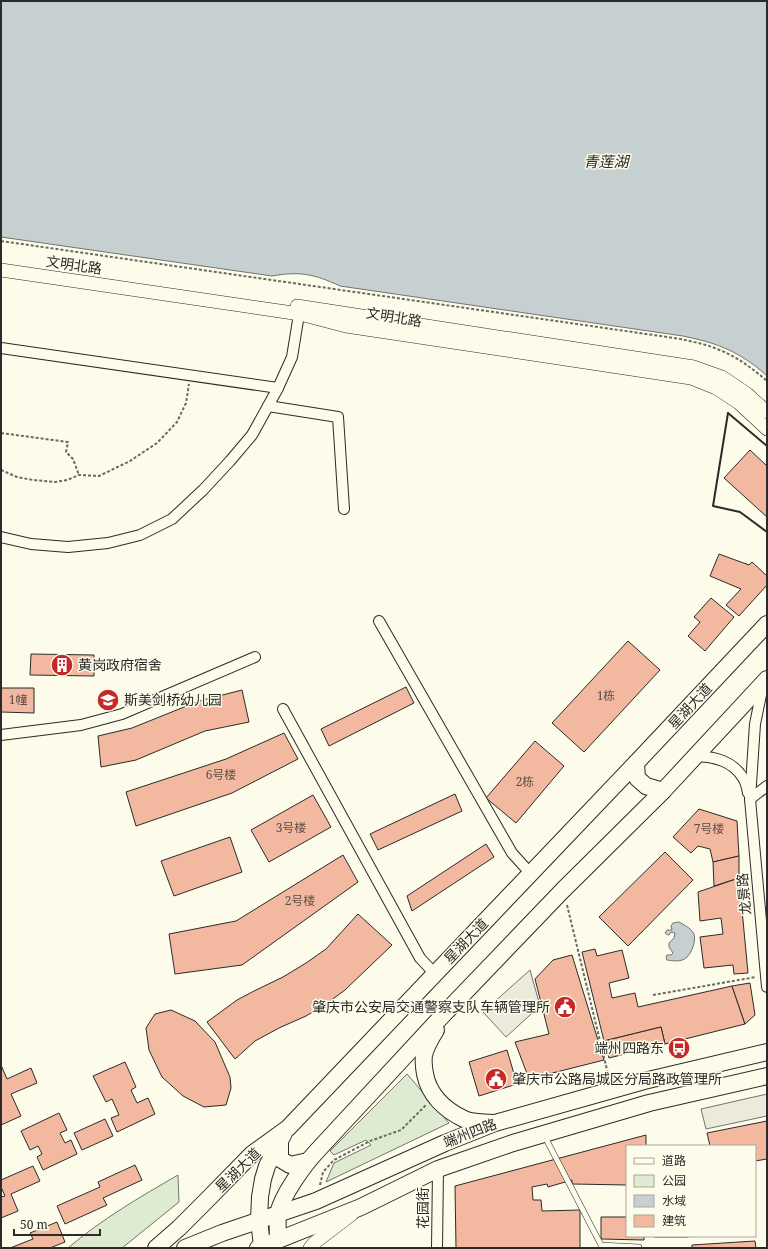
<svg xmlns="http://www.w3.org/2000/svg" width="768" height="1249" viewBox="0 0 768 1249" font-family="'Noto Serif','Noto Sans SC',serif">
<rect width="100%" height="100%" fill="#fdfbea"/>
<!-- green -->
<g fill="#deebd1" stroke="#74746e">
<polygon points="407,1074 449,1123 326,1182 334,1163 371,1145 366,1140 334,1155 330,1151"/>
<path d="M178,1175L179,1202L122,1248H68C102,1219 140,1197 178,1175Z"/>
</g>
<!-- parking -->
<g fill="#eceadb" stroke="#74746e">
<polygon points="530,970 540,1006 506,1037 483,1012"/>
<polygon points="767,1094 767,1116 706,1129 701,1109"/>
</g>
<!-- water -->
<g fill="#c7d0d0" stroke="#74746e">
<path d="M1,1H767V376C751,361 731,349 711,343C702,340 692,338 683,336L340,286C314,274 300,271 272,276L1,237Z"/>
<path d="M679,922C684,925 691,928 694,934C696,941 692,953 686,958C681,962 673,961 667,960L666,957L667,955H671L673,953L669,947V943L674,938L675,933L671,932L669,935H668L665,933L667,930H672L671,926L673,923Z"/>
</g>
<!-- building -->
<g fill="#f2b8a0" stroke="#2b2b2b">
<polygon points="750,450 767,466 767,517 724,478"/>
<polygon points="719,554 749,565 752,562 767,576 767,585 739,616 726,605 741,589 710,576"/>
<polygon points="711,598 734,617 705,651 688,636 700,622 694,617"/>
<polygon points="628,641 660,670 584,752 552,723"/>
<polygon points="31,654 94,655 94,676 30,675"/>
<polygon points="406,687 414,703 329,746 321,729"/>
<polygon points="1,688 34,688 34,713 1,712"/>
<polygon points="242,690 249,722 205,731 136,760 101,767 98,736 132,728 199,701"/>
<polygon points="284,733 298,759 232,793 136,826 126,792 226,759"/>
<polygon points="535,741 564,766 516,823 486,798"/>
<polygon points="455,794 462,811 378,850 370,834"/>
<polygon points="313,795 331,827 269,862 251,830"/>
<polygon points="699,809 737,821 739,856 713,862 710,849 698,846 691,853 673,837"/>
<polygon points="230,837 242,872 174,896 161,861"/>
<polygon points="486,844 494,857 412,911 407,896"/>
<polygon points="665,852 693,880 628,946 599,917"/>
<polygon points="343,855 358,882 242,965 175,974 169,934 236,921"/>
<polygon points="739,856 739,878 714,886 713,862"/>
<polygon points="739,878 748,973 734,974 733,965 704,968 700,937 723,934 721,918 700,921 698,892"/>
<polygon points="358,914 392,945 345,990 326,1004 306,1016 279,1028 255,1041 235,1059 207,1022 237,1000 254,991 283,977 306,963 326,949"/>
<polygon points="595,949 597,956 622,950 629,978 609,983 612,998 635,993 638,1007 732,986 745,1024 665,1044 661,1027 604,1041 582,952"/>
<polygon points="572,955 604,1060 529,1079 515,1042 549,1034 535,979 553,960"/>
<polygon points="750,983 755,1015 745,1024 732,986"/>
<polygon points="171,1010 195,1021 215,1042 230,1077 231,1088 226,1105 204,1107 183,1096 162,1077 149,1050 146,1028 155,1014"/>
<polygon points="661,1027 665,1044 609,1058 604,1041"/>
<polygon points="507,1050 517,1084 479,1096 469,1062"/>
<polygon points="125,1062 136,1087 131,1090 137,1103 148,1098 155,1114 117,1132 111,1118 119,1115 112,1099 106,1102 93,1076"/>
<polygon points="1,1065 7,1079 31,1068 37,1083 11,1094 21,1116 1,1125"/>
<polygon points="59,1113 67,1130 60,1133 65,1143 71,1140 77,1154 43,1170 37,1157 42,1154 38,1146 30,1150 21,1131"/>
<polygon points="105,1119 113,1136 82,1150 74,1133"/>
<polygon points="767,1121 767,1159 755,1161 755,1146 710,1146 707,1133"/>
<polygon points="646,1135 646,1146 627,1146 627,1185 572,1184 572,1180 548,1187 547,1184 532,1187 533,1200 541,1200 542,1211 580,1210 580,1248 456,1248 455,1186"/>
<polygon points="135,1165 142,1180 103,1198 107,1205 65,1224 57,1206 100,1187 98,1182"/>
<polygon points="33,1166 40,1181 11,1194 18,1211 1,1218 1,1197 5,1196 1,1187 1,1180"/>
<polygon points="601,1217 627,1217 627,1236 644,1236 644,1240 601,1239"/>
<polygon points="57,1222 65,1242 50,1248 10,1248 33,1239 30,1233"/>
<rect x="655" y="1236" width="33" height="1"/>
<polygon points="755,1241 756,1248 692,1248 692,1245"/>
</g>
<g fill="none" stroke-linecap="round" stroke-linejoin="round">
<!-- service casing -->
<g stroke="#2b2b2b" stroke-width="6">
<polyline id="service" points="544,1135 601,1245 639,1247"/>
</g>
<!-- minor casing -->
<g stroke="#2b2b2b" stroke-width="12">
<g id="minor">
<polyline points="1,348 278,388"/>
<polyline points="268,406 338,417 344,509"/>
<polyline points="1,537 31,544 68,547 108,543 140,535 172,519 203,490 230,461 252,435 278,388 292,357 300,308"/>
<polyline points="379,621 512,853 531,874"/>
<polyline points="763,685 755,724 750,799 767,987"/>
<polyline points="283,709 420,958 435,974"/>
<polyline points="1,735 81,725 122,714 255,657"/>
<path d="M697,756C715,757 733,761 743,778C746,782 747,788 748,793"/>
<polyline points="750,799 767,786"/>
<polyline points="437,1248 438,1169"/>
</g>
</g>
<!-- tertiary casing -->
<g stroke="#2b2b2b" stroke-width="14">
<g id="tertiary">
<polyline points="1,270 300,314 346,326 691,378 716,388 739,403 767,429"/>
<polyline points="297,306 694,367 722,377 747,394 767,412"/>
<polyline points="310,1248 314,1243 352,1214"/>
</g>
</g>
<!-- primary casing -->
<g stroke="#2b2b2b" stroke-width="18">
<g id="primary">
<polyline points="636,763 637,778 646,786 663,791"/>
<path d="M436,1030C431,1038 426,1046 424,1055C423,1061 424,1068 425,1074C429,1095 445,1110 464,1119C472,1123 483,1122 492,1123"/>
<polyline points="280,1140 280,1159 290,1165 308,1161"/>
<path d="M278,1239C278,1231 277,1222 278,1214C282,1195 304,1165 317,1151L443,1015L563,890L663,791L767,679"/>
<polyline points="262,1246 259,1220 260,1197 263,1179 267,1166 284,1133"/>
<polyline points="156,1248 179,1228 205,1202 252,1154 288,1128 636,763 767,624"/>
<polyline points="185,1248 222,1233 316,1201 445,1143 495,1123 644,1081 767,1052"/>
<polyline points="258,1248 361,1207 438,1169 513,1143 649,1103 767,1076"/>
</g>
</g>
<!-- path -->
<g stroke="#6a6964" stroke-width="2" stroke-dasharray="3 2" stroke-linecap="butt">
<path d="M1,241L681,339C693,342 706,344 717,349C736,356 752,368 767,381"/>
<polyline points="1,433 68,442 66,452 73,459 79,475"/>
<polyline points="1,470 17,477 33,480 55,482 67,480 79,475 99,476 130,461 157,443 177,422 186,403 189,384"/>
<polyline points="567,905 609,1078"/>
<polyline points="653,995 756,977"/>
<polyline points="320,1185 323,1172 334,1160 370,1141 401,1130 426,1105"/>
</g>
<!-- service -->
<use href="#service" stroke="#fdfbea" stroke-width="5"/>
<!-- minor -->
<use href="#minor" stroke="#fdfbea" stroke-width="10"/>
<!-- tertiary -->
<use href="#tertiary" stroke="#fdfbea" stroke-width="13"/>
<!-- primary -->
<use href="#primary" stroke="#fdfbea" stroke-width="16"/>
<!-- wall -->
<g stroke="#2b2b2b" stroke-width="2">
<polyline points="728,413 713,506 740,512 767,532"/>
<polyline points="728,413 767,446"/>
</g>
</g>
<!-- icons -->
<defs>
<g id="building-disc" transform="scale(1.15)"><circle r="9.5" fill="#c62828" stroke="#fdfbea"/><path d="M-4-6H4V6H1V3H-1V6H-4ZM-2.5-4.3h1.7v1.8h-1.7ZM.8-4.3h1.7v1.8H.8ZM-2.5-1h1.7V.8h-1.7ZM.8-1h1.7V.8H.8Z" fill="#fff"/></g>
<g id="school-disc" transform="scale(1.15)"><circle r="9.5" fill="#c62828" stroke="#fdfbea"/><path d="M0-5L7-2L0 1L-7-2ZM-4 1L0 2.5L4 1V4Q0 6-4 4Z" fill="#fff"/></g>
<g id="civic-disc" transform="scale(1.15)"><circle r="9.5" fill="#c62828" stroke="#fdfbea"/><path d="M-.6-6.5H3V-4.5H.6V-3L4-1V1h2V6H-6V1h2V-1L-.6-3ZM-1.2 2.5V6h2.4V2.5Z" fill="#fff"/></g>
<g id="bus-disc" transform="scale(1.15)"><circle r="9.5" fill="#c62828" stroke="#fdfbea"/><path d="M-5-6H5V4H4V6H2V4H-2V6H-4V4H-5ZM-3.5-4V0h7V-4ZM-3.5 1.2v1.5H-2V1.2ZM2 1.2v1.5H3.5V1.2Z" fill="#fff"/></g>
</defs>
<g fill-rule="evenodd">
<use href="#building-disc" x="62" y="665"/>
<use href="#school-disc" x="108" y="700"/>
<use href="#civic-disc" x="565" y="1007"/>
<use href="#bus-disc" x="679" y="1048"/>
<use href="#civic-disc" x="496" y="1079"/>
</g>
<g text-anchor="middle" stroke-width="3" stroke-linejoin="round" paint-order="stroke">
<!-- number labels -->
<g font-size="12" fill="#5d4e48">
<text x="606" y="700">1栋</text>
<text x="18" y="704">1幢</text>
<text x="221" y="779">6号楼</text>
<text x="525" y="786">2栋</text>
<text x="291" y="832">3号楼</text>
<text x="709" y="833">7号楼</text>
<text x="300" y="905">2号楼</text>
</g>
<!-- street labels -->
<g font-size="14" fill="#2b2b2b" stroke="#fdfbea">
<text transform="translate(74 265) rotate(8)" y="5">文明北路</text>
<text transform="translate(394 317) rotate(9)" y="5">文明北路</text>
<text transform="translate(690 706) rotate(-47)" y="5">星湖大道</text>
<text transform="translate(744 894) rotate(-95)" y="5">龙景路</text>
<text transform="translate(466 941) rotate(-46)" y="5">星湖大道</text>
<text transform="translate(470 1133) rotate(-21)" y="5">端州四路</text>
<text transform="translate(238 1170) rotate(-44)" y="5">星湖大道</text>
<text transform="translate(423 1208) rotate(-90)" y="5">花园街</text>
</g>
<!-- poi labels -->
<g font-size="14" fill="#2b2b2b" stroke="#fdfbea" text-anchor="start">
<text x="78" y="670">黄岗政府宿舍</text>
<text x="124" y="705">斯美剑桥幼儿园</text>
<text x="550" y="1012" text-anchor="end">肇庆市公安局交通警察支队车辆管理所</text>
<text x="664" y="1053" text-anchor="end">端州四路东</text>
<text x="512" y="1084">肇庆市公路局城区分局路政管理所</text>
</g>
<!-- water labels -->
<g font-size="15" font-style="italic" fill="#2b2b2b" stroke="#fdfbea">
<text x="606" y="167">青莲湖</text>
</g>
</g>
<!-- border -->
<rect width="768" height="1249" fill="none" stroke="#2b2b2b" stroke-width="4"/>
<!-- legend -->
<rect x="626" y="1145" width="130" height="92" fill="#fdfbea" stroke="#a9a89e"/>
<rect x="634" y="1158" width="20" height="6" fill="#fdfbea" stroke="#a9a89e"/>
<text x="662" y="1165" font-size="12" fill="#2b2b2b">道路</text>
<rect x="634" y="1175" width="20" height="12" fill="#deebd1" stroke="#a9a89e"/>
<text x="662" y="1185" font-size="12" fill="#2b2b2b">公园</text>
<rect x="634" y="1195" width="20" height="12" fill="#c7d0d0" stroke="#a9a89e"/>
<text x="662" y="1205" font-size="12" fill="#2b2b2b">水域</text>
<rect x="634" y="1215" width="20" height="12" fill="#f2b8a0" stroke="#a9a89e"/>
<text x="662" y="1225" font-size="12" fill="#2b2b2b">建筑</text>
<!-- scale -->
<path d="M14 1229v6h86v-6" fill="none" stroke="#2b2b2b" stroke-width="2"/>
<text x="20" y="1229" font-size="12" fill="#2b2b2b" stroke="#fdfbea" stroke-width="3" paint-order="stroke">50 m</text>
</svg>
